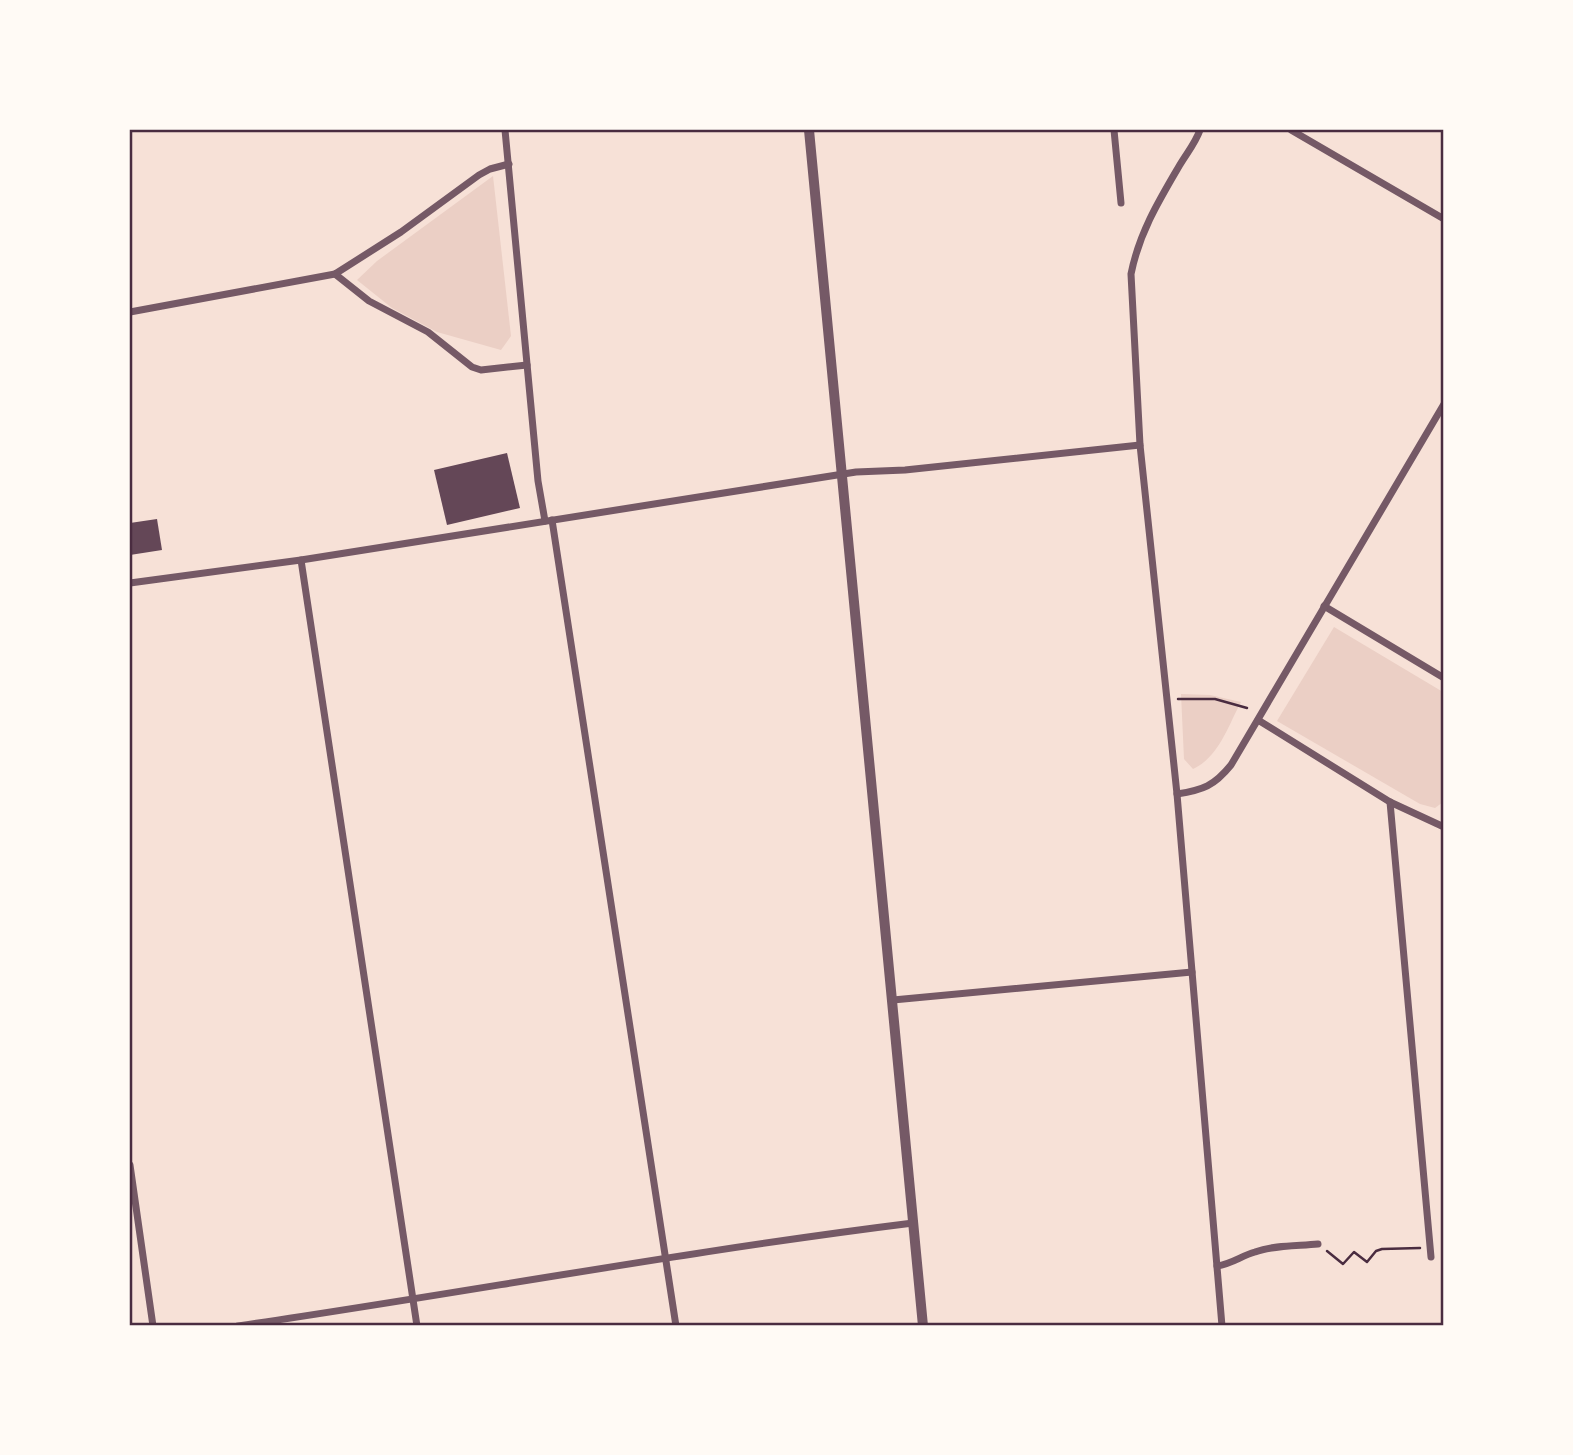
<svg xmlns="http://www.w3.org/2000/svg" width="1573" height="1455" viewBox="0 0 1573 1455" font-family="'Alegreya Sans',sans-serif">
<rect width="100%" height="100%" fill="#f7e1d7"/>
<!-- green -->
<g fill="#ebcfc5">
<polygon points="493,176 511,336 501,350 437,332 392,308 357,280 377,261"/>
<polygon points="1334,627 1443,692 1443,802 1435,808 1420,804 1277,721"/>
<path d="M1181,694L1210,695L1241,702C1228,726 1219,757 1193,769L1184,759Z"/>
</g>
<!-- building -->
<g fill="#644757">
<polygon points="507,453 520,508 447,525 434,470"/>
<polygon points="157,519 162,550 130,555 130,523"/>
</g>
<g fill="none" stroke-linecap="round" stroke-linejoin="round">
<!-- path -->
<g stroke="#4a2c40" stroke-width="2.5">
<polyline points="1178,699 1215,699 1247,708"/>
<polyline points="1327,1251 1343,1264 1354,1252 1367,1262 1376,1251 1382,1249 1420,1248"/>
</g>
<!-- minor -->
<g stroke="#755966" stroke-width="7">
<polyline points="505,130 538,481 545,521"/>
<polyline points="1114,130 1121,203"/>
<path d="M1200,130C1195,144 1186,154 1178,168C1158,202 1139,234 1131,274L1140,445L1177,794L1222,1326"/>
<polyline points="1291,130 1444,219"/>
<polyline points="335,274 369,301 428,332 472,367 481,370 527,365"/>
<polyline points="130,312 335,274 401,232 479,175 490,169 509,164"/>
<polyline points="552,520 676,1326"/>
<polyline points="301,560 417,1326"/>
<polyline points="130,583 301,560 856,472 905,470 1140,445"/>
<polyline points="1324,606 1444,678"/>
<polyline points="1258,720 1390,802 1444,827"/>
<path d="M1177,794C1203,790 1214,786 1231,765L1444,404"/>
<polyline points="1390,802 1431,1257"/>
<polyline points="893,1000 1192,972"/>
<polyline points="130,1165 153,1326"/>
<path d="M1217,1266C1232,1264 1241,1256 1255,1252C1274,1245 1298,1246 1318,1244"/>
<path d="M238,1326C463,1293 687,1251 913,1223"/>
</g>
<!-- tertiary -->
<polyline stroke="#755966" stroke-width="10" points="809,130 923,1326"/>
</g>
<!-- border -->
<rect width="1573" height="1455" fill="none" stroke="#fffaf5" stroke-width="262"/>
<rect x="131" y="131" width="1311" height="1193" fill="none" stroke="#4a2c40" stroke-width="2.5"/>
</svg>
